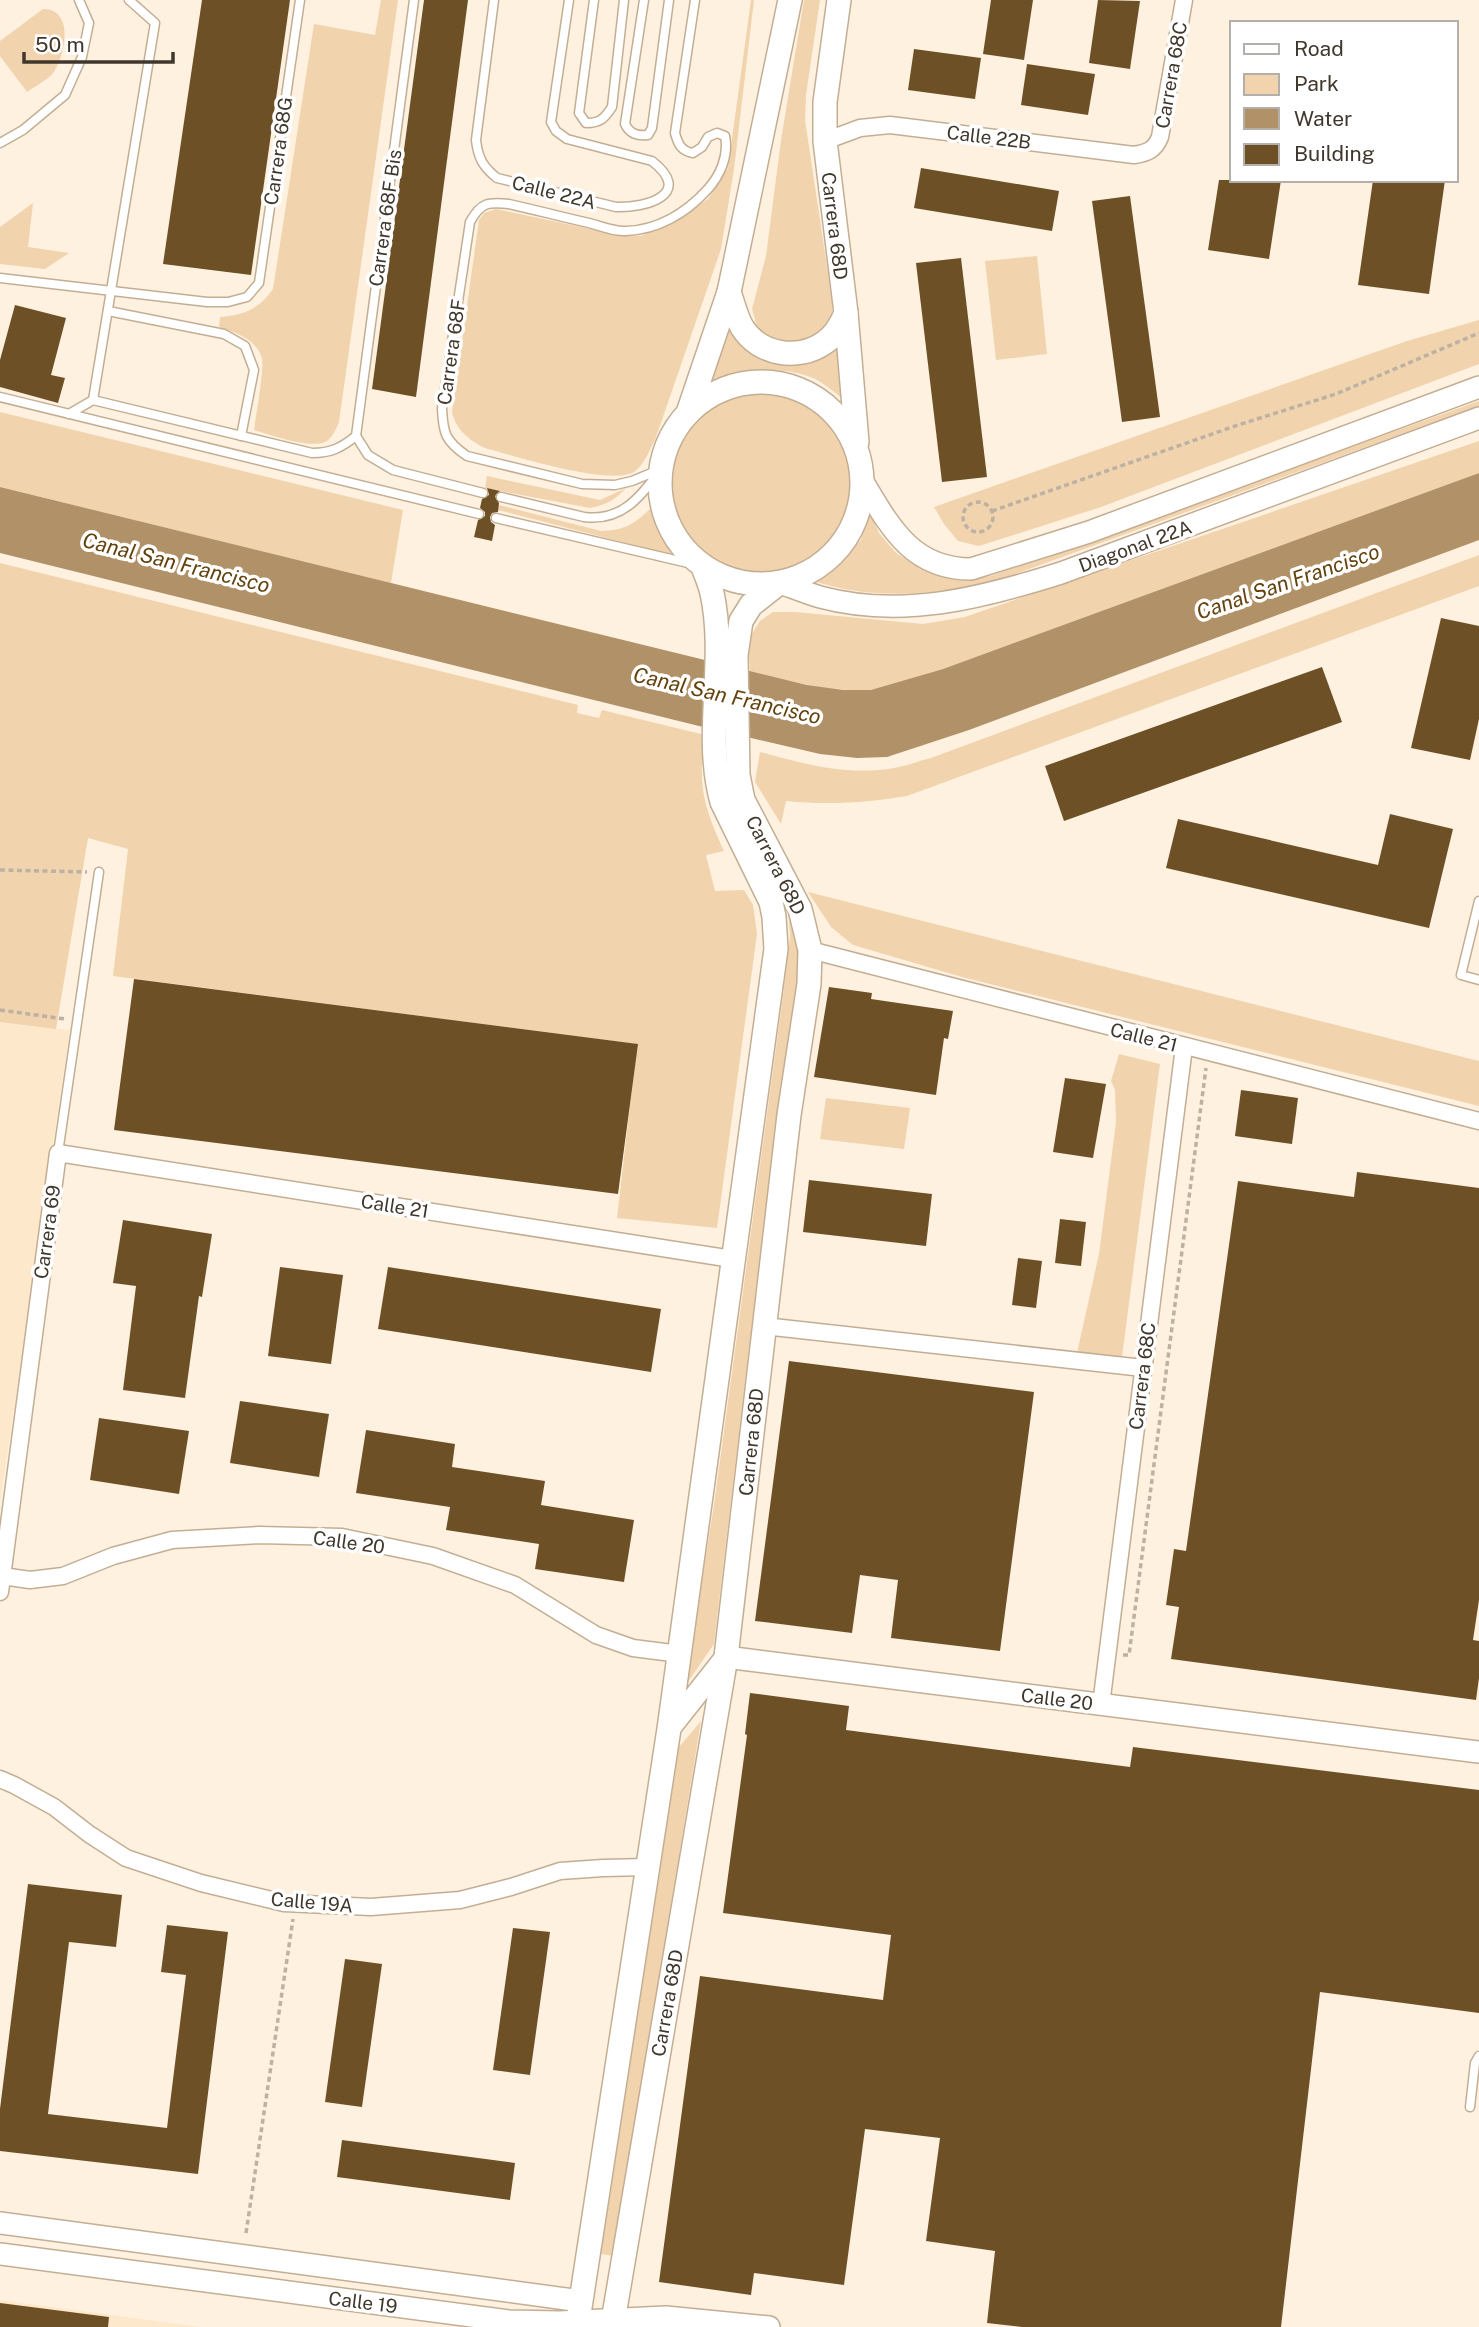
<svg xmlns="http://www.w3.org/2000/svg" width="1479" height="2327" viewBox="0 0 1479 2327" font-family="'Public Sans',sans-serif">
<rect width="100%" height="100%" fill="#fef1e0"/>
<!-- built -->
<g fill="#fee8cc">
<polygon points="0,1022 70,1030 0,1503"/>
<polygon points="0,2300 201,2327 0,2327"/>
</g>
<!-- green -->
<g fill="#f1d3ad">
<path d="M381,0H398L339,422C336,429 333,436 327,441C312,450 271,435 254,430C256,416 264,370 262,359C258,340 235,332 219,327L220,317C244,315 259,309 273,289L314,24L375,35Z"/>
<path d="M751,0H754L734,169L721,249L655,440C649,451 644,465 634,472C609,486 515,456 485,448C469,440 456,430 452,412L479,220L484,213L496,209L614,234L641,236L677,220L708,199L728,168Z"/>
<polygon points="804,0 820,0 806,95 805,120 832,300 832,320 822,334 797,349 762,335 756,323 752,309 766,256 781,140"/>
<path d="M43,9C74,9 66,53 54,72C48,80 35,86 27,92L0,56V41Z"/>
<polygon points="33,203 28,247 69,253 45,269 0,264 0,227"/>
<polygon points="1037,256 1047,354 996,360 985,261"/>
<polygon points="1479,320 1479,364 1101,507 979,546 958,541 944,524 934,507 1407,341"/>
<path d="M731,322C749,350 776,377 811,361C821,357 831,343 839,335L849,404C836,394 823,381 808,376C776,365 741,371 710,382Z"/>
<circle cx="761" cy="483" r="89"/>
<path d="M1479,401V406L993,582C947,592 897,598 850,590C838,588 825,584 813,581L839,561L861,540L869,511L879,533L896,553L922,569L959,580L991,576Z"/>
<polygon points="0,412 403,510 391,583 0,487"/>
<path d="M1479,441V473L943,669C923,674 887,689 869,690C828,693 788,680 750,671L748,640L760,621L773,612H795L923,624L965,617Z"/>
<path d="M487,476L600,500L626,488C615,500 606,505 590,508L485,488Z"/>
<path d="M499,505L601,531C625,530 633,525 650,509L672,555L498,510Z"/>
<path d="M1479,555V586L907,796C866,803 828,805 786,801L781,824L755,782L760,752C804,764 848,776 894,768C906,766 919,761 931,758Z"/>
<path d="M0,563L578,705L577,713L599,718L602,710L705,735C697,784 704,808 724,851L706,855L715,891L744,890L753,905L757,934L717,1228L617,1218L637,1044L113,976L128,849L88,838L56,1029L0,1022Z"/>
<polygon points="808,892 1479,1061 1479,1106 962,977 853,945 831,927"/>
<polygon points="788,906 799,931 800,958 765,1213 714,1644 685,1686 714,1505 782,1004 790,936"/>
<polygon points="1119,1054 1160,1064 1122,1357 1077,1353 1099,1254 1116,1122 1115,1090 1111,1081"/>
<polygon points="826,1098 910,1108 904,1149 820,1139"/>
<polygon points="701,1721 614,2256 601,2254 679,1747"/>
</g>
<!-- water -->
<polygon fill="#b19167" points="1479,473 1479,540 969,730 887,757 857,758 820,754 699,726 0,553 0,487 807,685 843,690 871,690 943,669"/>
<!-- building -->
<g fill="#6e5027">
<polygon points="202,0 290,0 251,275 163,264"/>
<polygon points="424,0 468,0 416,397 372,389"/>
<polygon points="991,0 1033,0 1024,60 983,54"/>
<polygon points="1098,0 1140,1 1130,69 1089,63"/>
<polygon points="914,49 981,58 975,99 908,90"/>
<polygon points="1027,64 1095,74 1088,115 1021,105"/>
<polygon points="921,168 1059,191 1052,231 914,208"/>
<polygon points="1219,180 1281,180 1269,259 1208,250"/>
<polygon points="1373,180 1445,180 1429,294 1358,285"/>
<polygon points="1130,196 1160,417 1122,422 1092,201"/>
<polygon points="961,258 987,477 942,482 916,263"/>
<polygon points="15,305 66,318 51,375 65,378 58,403 0,387 0,360"/>
<polygon points="487,488 500,491 495,496 499,503 498,512 492,513 490,517 491,522 495,525 492,541 474,537 478,520 485,516 485,512 480,508 482,499 489,495"/>
<polygon points="1441,618 1479,626 1479,719 1470,760 1411,748"/>
<polygon points="1322,667 1342,722 1064,821 1045,766"/>
<polygon points="1390,814 1453,829 1429,928 1166,868 1178,819 1378,865"/>
<polygon points="134,979 638,1044 618,1194 114,1130"/>
<polygon points="829,987 872,993 871,999 953,1011 948,1039 944,1038 936,1095 814,1077"/>
<polygon points="1065,1078 1106,1084 1093,1158 1053,1152"/>
<polygon points="1241,1090 1298,1098 1292,1144 1235,1136"/>
<polygon points="1357,1172 1479,1188 1479,1600 1473,1640 1479,1641 1479,1678 1476,1700 1171,1659 1179,1607 1166,1605 1174,1549 1186,1551 1238,1181 1354,1197"/>
<polygon points="809,1180 932,1194 926,1246 803,1232"/>
<polygon points="1060,1219 1086,1222 1081,1266 1055,1263"/>
<polygon points="123,1220 212,1234 202,1297 199,1296 185,1398 123,1390 136,1286 113,1283"/>
<polygon points="1018,1258 1042,1261 1036,1308 1012,1305"/>
<polygon points="280,1267 343,1275 331,1364 268,1356"/>
<polygon points="388,1267 661,1309 651,1372 378,1329"/>
<polygon points="789,1361 1034,1392 1000,1651 891,1638 898,1580 860,1575 852,1633 755,1621"/>
<polygon points="240,1401 329,1414 319,1477 230,1463"/>
<polygon points="99,1418 189,1431 179,1494 90,1480"/>
<polygon points="366,1430 455,1444 452,1467 545,1481 541,1505 634,1520 624,1582 535,1569 539,1544 446,1530 450,1507 356,1493"/>
<polygon points="750,1693 849,1706 846,1730 1130,1767 1133,1747 1479,1790 1479,2013 1320,1992 1281,2327 1022,2327 987,2323 995,2251 926,2241 940,2138 865,2129 844,2285 754,2273 751,2295 659,2282 700,1976 883,2000 891,1935 723,1913 747,1735 745,1734"/>
<polygon points="28,1884 122,1895 116,1947 69,1942 48,2114 167,2128 186,1975 161,1972 167,1925 228,1932 198,2174 0,2151 0,2109"/>
<polygon points="513,1928 550,1932 530,2075 493,2070"/>
<polygon points="345,1959 382,1964 362,2107 325,2102"/>
<polygon points="342,2140 515,2163 510,2200 337,2177"/>
<polygon points="0,2303 109,2317 108,2327 0,2327"/>
</g>
<g fill="none" stroke-linecap="round" stroke-linejoin="round">
<!-- service casing -->
<g stroke="#c3ae93" stroke-width="11">
<g id="service">
<path d="M494,0L476,140C478,158 483,167 497,178L616,207C647,208 694,194 652,161L567,139L556,131L551,122L569,0"/>
<path d="M594,0L579,113L586,123C600,123 604,119 612,107L624,0"/>
<path d="M644,0L625,124C630,134 637,136 648,135L652,128L669,0"/>
<polyline points="0,143 23,130 65,95 82,57 89,23 79,0"/>
<polyline points="0,278 207,302 228,302 247,297 259,283 300,0"/>
<polyline points="108,311 224,334 245,346 254,370 241,436"/>
<polyline points="0,397 479,514"/>
<path d="M93,400L312,453C331,453 341,448 356,436"/>
<polyline points="69,414 93,400 155,23 129,0"/>
<polyline points="356,436 414,0"/>
<polyline points="356,436 368,455 393,470 483,493"/>
<path d="M661,469L632,481L615,485L582,484L467,456C445,441 443,433 442,408L470,222C481,202 488,202 509,204C536,210 562,217 589,223C601,226 614,232 626,231C658,230 686,213 707,190C720,176 729,156 725,136L717,133L708,137L702,147L693,153C681,151 678,144 675,133L695,0"/>
<path d="M501,497L584,517C621,522 641,497 661,469"/>
<polyline points="496,518 701,566"/>
<polyline points="1479,901 1461,975 1479,980"/>
<polyline points="58,1153 99,872"/>
<polyline points="1470,2107 1475,2063 1479,2056"/>
</g>
</g>
<!-- minor casing -->
<g stroke="#c3ae93" stroke-width="19">
<g id="minor">
<path d="M825,141L860,128L890,125L1134,155C1147,153 1155,150 1160,137L1184,0"/>
<polyline points="810,950 1479,1121"/>
<polyline points="764,1326 1143,1368"/>
<polyline points="2,1576 30,1580 63,1576 113,1556 172,1540 259,1535 342,1537 433,1556 515,1585 596,1635 633,1648 680,1654"/>
<polyline points="0,1592 58,1153 732,1259"/>
<polyline points="1101,1705 1184,1047"/>
<polyline points="0,1779 14,1785 54,1807 89,1834 126,1858 201,1883 284,1903 371,1907 460,1900 511,1887 560,1871 603,1868 648,1867"/>
</g>
</g>
<!-- tertiary casing -->
<g stroke="#c3ae93" stroke-width="24">
<g id="tertiary">
<path d="M863,482C890,527 912,569 971,569L1089,532L1479,387"/>
<path d="M779,583C793,587 806,593 820,597C902,619 982,598 1061,573L1479,418"/>
<polyline points="669,1729 726,1657 1479,1752"/>
<polyline points="0,2223 581,2301"/>
<polyline points="0,2254 509,2321 560,2322 666,2317 769,2327"/>
</g>
</g>
<!-- secondary casing -->
<g stroke="#c3ae93" stroke-width="26">
<g id="secondary">
<polyline points="839,0 825,102 825,141 846,313 857,442"/>
<path d="M729,292C733,303 736,317 742,327C759,355 798,361 824,343C835,336 841,325 846,313"/>
<circle cx="761" cy="483" r="101"/>
<polyline points="688,413 729,292 790,0"/>
<path d="M577,2327L669,1729L776,949L774,917L771,902L722,802C703,734 727,662 712,593C710,584 706,575 703,567"/>
<polyline points="612,2327 726,1657 789,1115 809,984 810,950 800,909 743,800 738,775 736,655 741,621 751,605 779,583"/>
</g>
</g>
<!-- path -->
<g stroke="#bcb1a2" stroke-width="3.5" stroke-dasharray="5 3.5" stroke-linecap="butt">
<circle cx="978" cy="517" r="15"/>
<polyline points="992,511 1238,425 1336,394 1479,333"/>
<polyline points="0,870 87,872"/>
<polyline points="0,1010 65,1019"/>
<polyline points="1123,1655 1129,1655 1206,1068"/>
<polyline points="246,2233 293,1919"/>
</g>
<!-- service -->
<use href="#service" stroke="#fff" stroke-width="8"/>
<!-- minor -->
<use href="#minor" stroke="#fff" stroke-width="16"/>
<!-- tertiary -->
<use href="#tertiary" stroke="#fff" stroke-width="21"/>
<!-- secondary -->
<use href="#secondary" stroke="#fff" stroke-width="23"/>
</g>
<g text-anchor="middle" stroke-width="7" stroke-linejoin="round" paint-order="stroke">
<!-- street labels -->
<g font-size="19" fill="#40372c" stroke="#fff">
<text transform="translate(1171 75) rotate(-80)" y="7">Carrera 68C</text>
<text transform="translate(989 137) rotate(7)" y="7">Calle 22B</text>
<text transform="translate(278 151) rotate(-82)" y="7">Carrera 68G</text>
<text transform="translate(554 192) rotate(14)" y="7">Calle 22A</text>
<text transform="translate(385 218) rotate(-82)" y="7">Carrera 68F Bis</text>
<text transform="translate(835 226) rotate(83)" y="7">Carrera 68D</text>
<text transform="translate(451 352) rotate(-82)" y="7">Carrera 68F</text>
<text transform="translate(1135 546) rotate(-20)" y="7">Diagonal 22A</text>
<text transform="translate(776 865) rotate(63)" y="7">Carrera 68D</text>
<text transform="translate(1144 1037) rotate(14)" y="7">Calle 21</text>
<text transform="translate(395 1206) rotate(9)" y="7">Calle 21</text>
<text transform="translate(47 1232) rotate(-82)" y="7">Carrera 69</text>
<text transform="translate(1142 1376) rotate(-83)" y="7">Carrera 68C</text>
<text transform="translate(751 1442) rotate(-84)" y="7">Carrera 68D</text>
<text transform="translate(349 1542) rotate(8)" y="7">Calle 20</text>
<text transform="translate(1057 1699) rotate(7)" y="7">Calle 20</text>
<text transform="translate(312 1902) rotate(5)" y="7">Calle 19A</text>
<text transform="translate(667 2003) rotate(-80)" y="7">Carrera 68D</text>
<text transform="translate(363 2302) rotate(7)" y="7">Calle 19</text>
</g>
<!-- water labels -->
<g font-size="21" font-style="italic" fill="#63420d" stroke="#fff">
<text transform="translate(176 563) rotate(14)" y="7">Canal San Francisco</text>
<text transform="translate(1288 582) rotate(-19)" y="7">Canal San Francisco</text>
<text transform="translate(727 696) rotate(13)" y="7">Canal San Francisco</text>
</g>
</g>
<!-- legend -->
<rect x="1230" y="21" width="228" height="161" fill="#ffffff" stroke="#b3afab" stroke-width="2"/>
<rect x="1244" y="44" width="35" height="10" fill="#ffffff" stroke="#b3afab" stroke-width="2"/>
<text x="1294" y="56" font-size="21" fill="#40372c">Road</text>
<rect x="1244" y="74" width="35" height="21" fill="#f1d3ad" stroke="#b3afab" stroke-width="2"/>
<text x="1294" y="91" font-size="21" fill="#40372c">Park</text>
<rect x="1244" y="108" width="35" height="21" fill="#b19167" stroke="#b3afab" stroke-width="2"/>
<text x="1294" y="126" font-size="21" fill="#40372c">Water</text>
<rect x="1244" y="144" width="35" height="21" fill="#6e5027" stroke="#b3afab" stroke-width="2"/>
<text x="1294" y="161" font-size="21" fill="#40372c">Building</text>
<!-- scale -->
<path d="M24 52v10h149v-10" fill="none" stroke="#40372c" stroke-width="3.5"/>
<text x="35" y="52" font-size="21" fill="#40372c" stroke="#ffffff" stroke-width="5" paint-order="stroke">50 m</text>
</svg>
